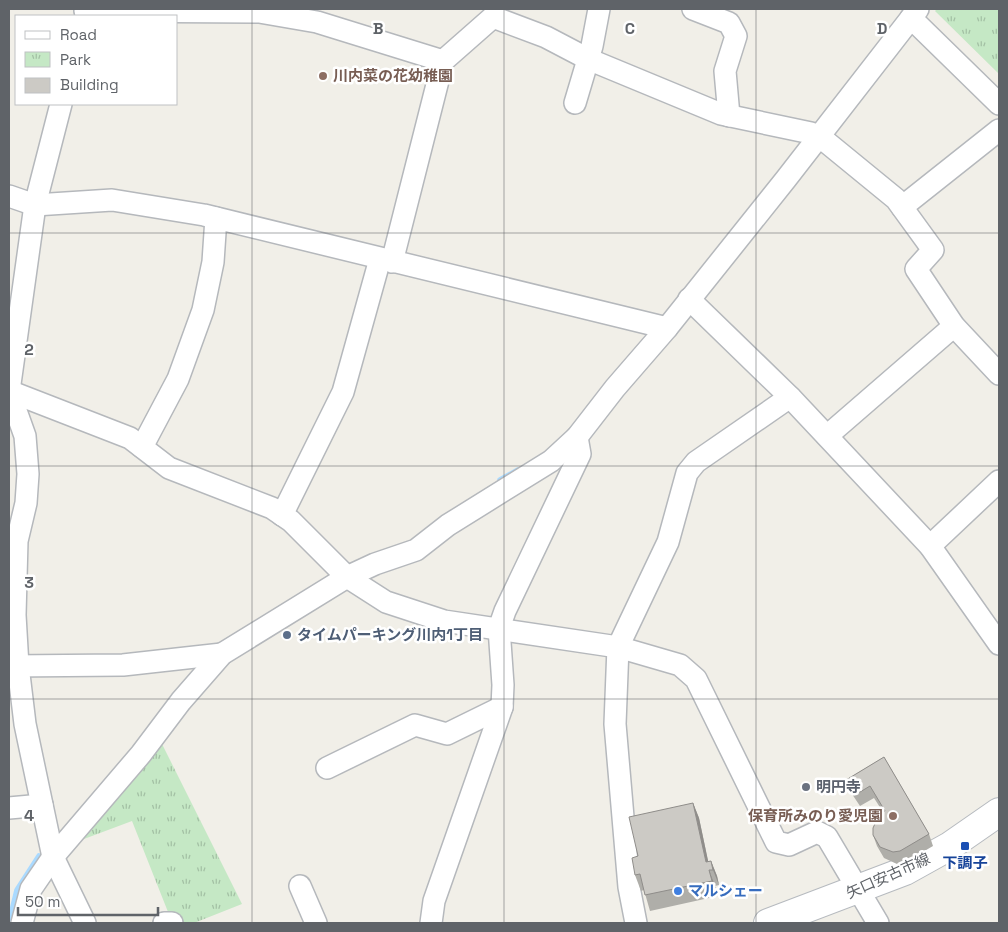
<svg xmlns="http://www.w3.org/2000/svg" width="1008" height="932" viewBox="0 0 1008 932" font-family="'Space Grotesk','Noto Sans JP',sans-serif">
<defs>
<pattern id="park-tufts" width="24" height="20" patternUnits="userSpaceOnUse" patternTransform="scale(1.25)"><rect width="24" height="20" fill="#c5e8c5"/><path d="M3 7l-1-3M5 7V3M7 7l1-3M15 17l-1-3M17 17v-4M19 17l1-3" fill="none" stroke="#a3c0a4"/></pattern>
</defs>
<rect width="100%" height="100%" fill="#f1efe8"/>
<!-- park -->
<g fill="url(#park-tufts)">
<polygon points="937,9 999,9 999,74 935,11"/>
<polygon points="160,740 242,904 194,923 180,923 170,917 132,821 76,842"/>
</g>
<g fill="none" stroke-linecap="round" stroke-linejoin="round">
<!-- stream -->
<g stroke="#aadaff" stroke-width="5.5">
<polyline points="500,480 518,470"/>
<polyline points="9,923 17,890 39,856"/>
</g>
<!-- minor casing -->
<g stroke="#b5b8bc" stroke-width="24">
<g id="minor">
<polyline points="693,9 729,23 736,36 725,71 729,116"/>
<polyline points="85,11 259,12 317,22 443,61"/>
<polyline points="911,18 999,104"/>
<polyline points="575,103 592,46 599,9"/>
<polyline points="61,104 35,205 9,391 25,436 28,474 26,503 17,541 15,615 18,666 25,724 53,857 85,923"/>
<polyline points="9,196 35,205 112,200 204,215 667,328"/>
<polyline points="902,207 999,130"/>
<polyline points="392,262 443,61 493,17 546,37 588,59 721,114 811,133 819,136 896,199 933,250 916,269 954,326 999,374"/>
<polyline points="689,299 790,397 930,546 999,644"/>
<polyline points="9,391 130,438 169,468 272,508 291,521 347,577 386,602 444,621 618,647 680,665 696,679 776,842 789,845 817,832 827,837 878,923"/>
<polyline points="827,436 954,326"/>
<polyline points="142,447 178,379 203,310 213,262 216,218"/>
<polyline points="282,515 343,392 380,259"/>
<polyline points="930,546 999,481"/>
<polyline points="9,666 123,665 222,654"/>
<polyline points="327,768 415,725 447,734 502,707"/>
<polyline points="9,808 42,805"/>
<polyline points="300,886 316,923"/>
<polyline points="22,923 31,889 53,857 141,754 181,701 222,654 347,577 375,564 416,550 448,525 551,461 577,437 615,388 667,328 786,179 918,9"/>
<polyline points="164,923 172,923"/>
<polyline points="431,923 434,901 502,707 503,685 499,628 505,611 580,454 577,437"/>
<polyline points="636,923 629,887 615,724 618,647 668,542 687,473 696,462 790,397"/>
</g>
</g>
<!-- secondary casing -->
<g stroke="#b6babf" stroke-width="30">
<polyline id="secondary" points="768,923 905,871 950,846 999,812"/>
</g>
<!-- minor -->
<use href="#minor" stroke="#fff" stroke-width="21"/>
<!-- secondary -->
<use href="#secondary" stroke="#fff" stroke-width="28"/>
</g>
<!-- wall -->
<g fill="#afaea9">
<polygon points="884,757 929,834 933,846 904,863 897,864 884,858 877,846 873,835 883,812 874,798 860,806 850,791 846,780"/>
<polygon points="693,803 699,818 708,861 711,861 717,876 719,885 715,886 718,896 650,911 644,890 641,891 635,875"/>
</g>
<!-- shaded-wall -->
<g fill="#8f8d8a">
<polygon points="693,803 699,818 710,870 706,862"/>
<polygon points="711,861 717,876 719,885 713,870"/>
<polygon points="709,870 715,886 718,896 712,881"/>
</g>
<!-- building -->
<g fill="#cccac5" stroke="#8f8d8a">
<polygon points="884,757 929,834 900,851 893,852 880,847 873,835 873,828 879,815 885,811 870,786 855,795 846,780"/>
<polygon points="693,803 706,862 711,861 713,870 709,870 712,881 645,895 640,874 635,875 632,858 638,856 629,817"/>
</g>
<!-- grid -->
<path fill="none" stroke="#5f6368" stroke-width="1" stroke-opacity="0.55" d="M252,9V923M504,9V923M756,9V923M9,233H999M9,466H999M9,699H999"/>
<!-- markers -->
<g fill="#8d6e63" stroke="#fff" stroke-width="2">
<circle cx="323" cy="76" r="5"/>
<circle cx="893" cy="816" r="5"/>
</g>
<circle fill="#5c6f8a" stroke="#fff" stroke-width="2" cx="287" cy="635" r="5"/>
<circle fill="#6b7280" stroke="#fff" stroke-width="2" cx="806" cy="787" r="5"/>
<rect fill="#1a4fb4" stroke="#fff" stroke-width="2" x="960" y="841" width="10" height="10" rx="2.5"/>
<circle fill="#3f7fe0" stroke="#fff" stroke-width="2" cx="678" cy="891" r="5"/>
<g text-anchor="middle" stroke-width="5" stroke-linejoin="round" paint-order="stroke">
<!-- education labels -->
<g font-size="15" font-weight="bold" fill="#785e54" stroke="#fff" text-anchor="start">
<text x="333" y="81">川内菜の花幼稚園</text>
<text x="883" y="821" text-anchor="end">保育所みのり愛児園</text>
</g>
<!-- service labels -->
<g font-size="15" font-weight="bold" fill="#4e5e75" stroke="#fff" text-anchor="start">
<text x="297" y="640">タイムパーキング川内1丁目</text>
</g>
<!-- worship labels -->
<g font-size="15" font-weight="bold" fill="#5b616d" stroke="#fff" text-anchor="start">
<text x="816" y="792">明円寺</text>
</g>
<!-- transit labels -->
<g font-size="15" font-weight="bold" fill="#164399" stroke="#fff">
<text x="965" y="868">下調子</text>
</g>
<!-- street labels -->
<g font-size="15" fill="#5f6368" stroke="#fff">
<text transform="translate(888 876) rotate(-24)" y="5">矢口安古市線</text>
</g>
<!-- shop labels -->
<g font-size="15" font-weight="bold" fill="#366cbe" stroke="#fff" text-anchor="start">
<text x="688" y="896">マルシェー</text>
</g>
</g>
<g font-size="16" text-anchor="middle" font-weight="bold" fill="#5f6368" stroke="#fff" stroke-width="5" stroke-linejoin="round" paint-order="stroke">
<text x="378" y="34">B</text>
<text x="630" y="34">C</text>
<text x="882" y="34">D</text>
<text x="29" y="355">2</text>
<text x="29" y="588">3</text>
<text x="29" y="821">4</text>
</g>
<!-- border -->
<rect width="1008" height="932" fill="none" stroke="#5f6368" stroke-width="20"/>
<!-- legend -->
<rect x="15" y="15" width="162" height="90" fill="#ffffff" stroke="#bfc1c3"/>
<rect x="25" y="31" width="25" height="8" fill="#ffffff" stroke="#bfc1c3"/>
<text x="60" y="40" font-size="15" fill="#5f6368">Road</text>
<rect x="25" y="52" width="25" height="15" fill="url(#park-tufts)" stroke="#bfc1c3"/>
<text x="60" y="65" font-size="15" fill="#5f6368">Park</text>
<rect x="25" y="78" width="25" height="15" fill="#cccac5" stroke="#bfc1c3"/>
<text x="60" y="90" font-size="15" fill="#5f6368">Building</text>
<!-- scale -->
<path d="M18 907v8h140v-8" fill="none" stroke="#5f6368" stroke-width="2.5"/>
<text x="25" y="907" font-size="15" fill="#5f6368" stroke="#ffffff" stroke-width="4" paint-order="stroke">50 m</text>
</svg>
